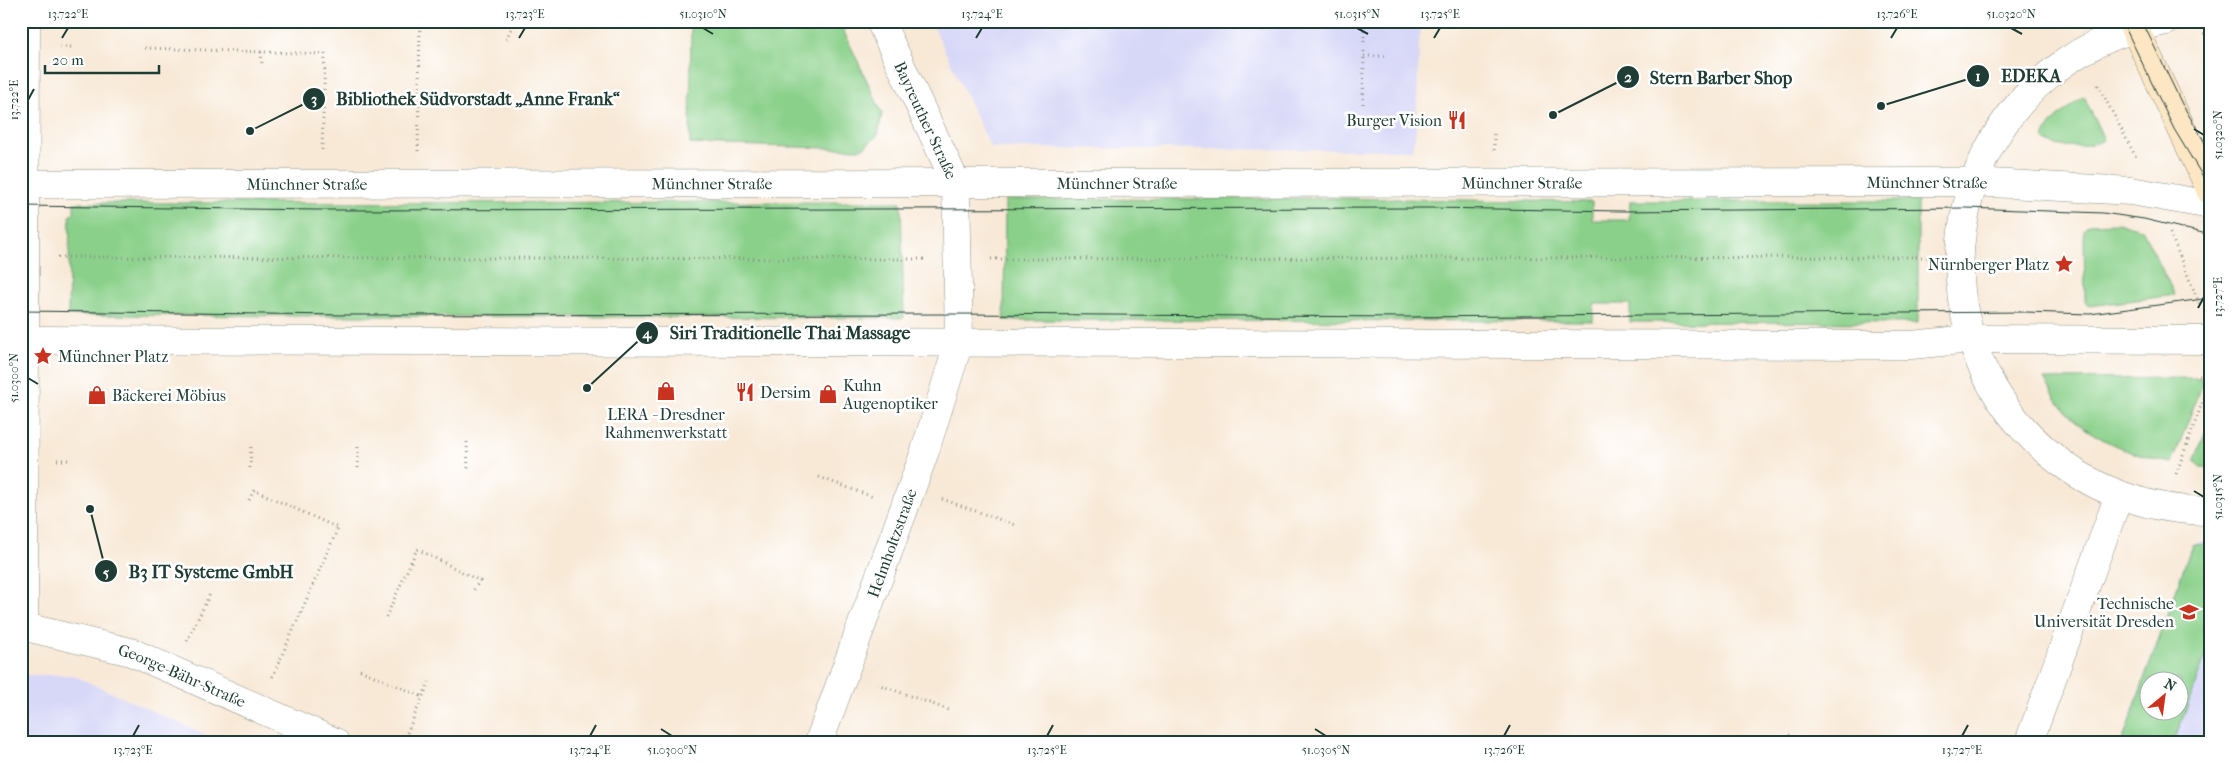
<svg xmlns="http://www.w3.org/2000/svg" width="2232" height="763" viewBox="0 0 2232 763" font-family="'IM FELL French Canon',serif">
<rect width="100%" height="100%" fill="#fff"/>
<filter id="ink" filterUnits="userSpaceOnUse"><feTurbulence type="fractalNoise" baseFrequency=".02" numOctaves="2"/><feDisplacementMap in="SourceGraphic" scale="10" xChannelSelector="R" yChannelSelector="G"/><feConvolveMatrix kernelMatrix="1 2 1 2 8 2 1 2 1" color-interpolation-filters="sRGB"/></filter>
<filter id="wash" filterUnits="userSpaceOnUse"><feTurbulence type="fractalNoise" baseFrequency=".0096" numOctaves="4" result="noise"/><feDisplacementMap in="SourceGraphic" scale="20" xChannelSelector="R" yChannelSelector="G"/><feGaussianBlur stdDeviation="1.12" result="paint"/><feColorMatrix in="noise" values="0 0 0 0 0 0 0 0 0 0 0 0 0 0 0 0 0 1.4 0 .05"/><feComposite in="paint" operator="in"/></filter>
<g filter="url(#wash)">
<rect width="100%" height="100%" fill="#f8e9d7"/>
<!-- built -->
<g fill="#d7d7f8" fill-rule="evenodd">
<polygon points="931,21 1420,21 1416,130 1412,150 991,148"/>
<path d="M2211,542V742H2121L2192,543ZM2150,680H2180V710H2150Z"/>
<polygon points="21,675 72,675 222,742 21,742"/>
</g>
<!-- green -->
<g fill="#8ad08a" stroke="#54865f" fill-rule="evenodd">
<polygon points="691,21 839,21 882,113 878,135 862,149 690,144"/>
<path d="M2084,96L2104,140C2089,147 2058,150 2044,140C2047,122 2070,107 2084,96Z"/>
<polygon points="1339,198 1592,202 1592,220 1629,220 1630,201 1918,201 1918,323 1630,322 1630,304 1594,304 1593,321 1004,320 1005,200"/>
<polygon points="901,202 904,318 68,315 70,215 74,214 74,203"/>
<polygon points="2118,223 2142,229 2175,295 2089,306 2085,301 2084,229 2088,224"/>
<path d="M2195,378L2201,380L2202,385L2172,463C2135,457 2086,437 2063,408C2055,399 2050,388 2044,379Z"/>
<polygon points="2211,417 2211,468 2201,468 2195,459"/>
<path d="M2211,544V649H2208L2174,742H2122L2192,545ZM2150,680H2180V710H2150Z"/>
</g>
</g>
<g filter="url(#ink)">
<g fill="none" stroke-linecap="round" stroke-linejoin="round">
<!-- minor casing -->
<g stroke="#8c9386" stroke-width="29">
<g id="minor">
<path d="M2166,21C1957,59 1886,318 2051,455C2096,492 2152,511 2211,511"/>
<path id="s1" d="M21,626L131,652L335,742"/>
<polyline points="24,626 26,21"/>
<path id="s2" d="M819,742L924,454L959,342L956,183L880,21"/>
<polyline points="2029,742 2119,495"/>
</g>
</g>
<!-- tertiary casing -->
<g stroke="#8c9386" stroke-width="29">
<g id="tertiary">
<path id="s3" d="M21,184L1973,182L2131,191L2211,205"/>
<polyline points="21,340 1911,345 1971,339 2211,340"/>
</g>
</g>
<!-- secondary casing -->
<g stroke="#8c9386" stroke-width="29">
<polyline id="secondary" points="2131,21 2211,191"/>
</g>
<!-- path -->
<g stroke="#8c9386" stroke-width="3" stroke-dasharray="1 4" stroke-linecap="butt">
<polyline points="1364,21 1364,56 1385,56"/>
<polyline points="2200,24 2211,49"/>
<polyline points="506,39 515,21"/>
<polyline points="60,47 71,47"/>
<polyline points="145,48 325,54 322,151"/>
<polyline points="261,52 262,63"/>
<polyline points="2098,85 2137,159"/>
<polyline points="1363,104 1364,56"/>
<polyline points="1494,150 1494,130"/>
<polyline points="418,151 420,21"/>
<polyline points="2170,233 2200,305"/>
<polyline points="58,257 925,259"/>
<polyline points="991,259 1927,257"/>
<polyline points="2199,376 2211,379"/>
<polyline points="467,442 468,468"/>
<polyline points="57,460 69,460"/>
<polyline points="250,468 251,443"/>
<polyline points="358,468 358,444"/>
<polyline points="2176,474 2211,379"/>
<polyline points="819,477 873,497"/>
<polyline points="942,499 1015,525"/>
<polyline points="249,500 254,490 338,528 272,678"/>
<polyline points="386,617 417,549 480,581 472,592"/>
<polyline points="187,641 211,592"/>
<polyline points="360,670 423,697"/>
<polyline points="877,684 949,710"/>
<polyline points="1789,735 1807,742"/>
<polyline points="403,742 429,682"/>
</g>
<!-- minor -->
<use href="#minor" stroke="#fff" stroke-width="28"/>
<!-- tertiary -->
<use href="#tertiary" stroke="#fff" stroke-width="28"/>
<!-- secondary -->
<use href="#secondary" stroke="#fce6c4" stroke-width="28"/>
<!-- tram -->
<g stroke="#1f3d34" stroke-width="1">
<polyline points="2122,21 2174,129 2211,190"/>
<polyline points="2142,21 2182,104 2211,152"/>
<polyline points="21,206 319,210 1429,208 1623,211 1966,208 2103,213 2144,219 2211,235"/>
<polyline points="21,311 346,315 958,314 1405,317 2025,312 2090,314 2211,298"/>
</g>
</g>
</g>
<!-- ticks -->
<path fill="none" stroke="#1f3d34" stroke-width="2" d="M703,28L713,34M1357,28L1368,34M2011,28L2022,34M62,38L68,28M519,38L525,28M976,38L982,28M1434,38L1440,28M1891,38L1897,28M28,100L34,89M2194,129L2204,135M2198,308L2204,297M28,378L38,384M2194,491L2204,497M661,729L672,736M1315,729L1326,736M133,736L139,725M590,736L596,725M1047,736L1053,725M1504,736L1510,725M1962,736L1968,725"/>
<!-- icons -->
<defs>
<g id="restaurant-bare" transform="scale(1.5)"><path d="M-5-6h1v4h1v-4h1v4h1v-4h1v5L-1.5 .5V6h-2V.5L-5-1ZM5-6V6H3V1.5H1.5Q1.5-4 5-6Z" fill="#c8321e" stroke="#fff" stroke-width="2.5" paint-order="stroke"/></g>
<g id="sight-bare" transform="scale(1.5)"><path d="M0-6L1.8-2.2L6-1.7L2.9 1.2L3.7 5.4L0 3.3L-3.7 5.4L-2.9 1.2L-6-1.7L-1.8-2.2Z" fill="#c8321e" stroke="#fff" stroke-width="2.5" paint-order="stroke"/></g>
<g id="shop-bare" transform="scale(1.5)"><path d="M-5-2.5h2.3a2.7 3.5 0 0 1 5.4 0H5L5.5 6h-11ZM-1.5-2.5h3a1.5 2.3 0 0 0-3 0Z" fill="#c8321e" stroke="#fff" stroke-width="2.5" paint-order="stroke"/></g>
<g id="university-bare" transform="scale(1.5)"><path d="M0-5L7-2L0 1L-7-2ZM-4 1L0 2.5L4 1V4Q0 6-4 4Z" fill="#c8321e" stroke="#fff" stroke-width="2.5" paint-order="stroke"/></g>
</defs>
<g fill-rule="evenodd">
<use href="#restaurant-bare" x="1457" y="120"/>
<use href="#sight-bare" x="2064" y="264"/>
<use href="#sight-bare" x="43" y="356"/>
<use href="#shop-bare" x="666" y="391"/>
<use href="#restaurant-bare" x="745" y="392"/>
<use href="#shop-bare" x="828" y="394"/>
<use href="#shop-bare" x="97" y="395"/>
<use href="#university-bare" x="2189" y="612"/>
</g>
<g text-anchor="middle" stroke-width="5" stroke-linejoin="round" paint-order="stroke">
<!-- street labels -->
<g font-size="16" fill="#1f3d34" stroke="#fff">
<text transform="translate(926 120) rotate(65)" y="6">Bayreuther Straße</text>
<text dy="6" stroke="none"><textPath href="#s3" startOffset="1096">Münchner Straße</textPath></text>
<text dy="6" stroke="none"><textPath href="#s3" startOffset="1501">Münchner Straße</textPath></text>
<text dy="6" stroke="none"><textPath href="#s3" startOffset="1906">Münchner Straße</textPath></text>
<text dy="6" stroke="none"><textPath href="#s3" startOffset="286">Münchner Straße</textPath></text>
<text dy="6" stroke="none"><textPath href="#s3" startOffset="691">Münchner Straße</textPath></text>
<text dy="6" stroke="none"><textPath href="#s2" startOffset="212">Helmholtzstraße</textPath></text>
<text dy="6" stroke="none"><textPath href="#s1" startOffset="169">George-Bähr-Straße</textPath></text>
</g>
<!-- poi labels -->
<g font-size="16" fill="#1f3d34" stroke="#fff" text-anchor="start">
<text x="1442" y="126" text-anchor="end">Burger Vision</text>
<text x="2049" y="270" text-anchor="end">Nürnberger Platz</text>
<text x="58" y="362">Münchner Platz</text>
<text x="843" y="391">Kuhn<tspan x="843" dy="18">Augenoptiker</tspan></text>
<text x="760" y="398">Dersim</text>
<text x="112" y="401">Bäckerei Möbius</text>
<text x="666" y="420" text-anchor="middle">LERA - Dresdner<tspan x="666" dy="18">Rahmenwerkstatt</tspan></text>
<text x="2174" y="609" text-anchor="end">Technische<tspan x="2174" dy="18">Universität Dresden</tspan></text>
</g>
</g>
<!-- callouts -->
<path fill="none" stroke="#1f3d34" stroke-width="2" d="M1881 106L1978 76M1553 115L1628 77M250 131L314 99M587 388L647 333M90 509L106 571"/>
<g fill="#1f3d34" stroke="#fff" stroke-width="2">
<circle cx="1881" cy="106" r="5"/>
<circle cx="1553" cy="115" r="5"/>
<circle cx="250" cy="131" r="5"/>
<circle cx="587" cy="388" r="5"/>
<circle cx="90" cy="509" r="5"/>
<circle cx="1978" cy="76" r="12"/>
<circle cx="1628" cy="77" r="12"/>
<circle cx="314" cy="99" r="12"/>
<circle cx="647" cy="333" r="12"/>
<circle cx="106" cy="571" r="12"/>
</g>
<g font-size="15" text-anchor="middle" font-weight="bold" fill="#fff">
<text x="1978" y="81">1</text>
<text x="1628" y="82">2</text>
<text x="314" y="104">3</text>
<text x="647" y="338">4</text>
<text x="106" y="577">5</text>
</g>
<g font-size="18" text-anchor="middle" font-weight="bold" fill="#1f3d34" stroke="#fff" stroke-width="5" stroke-linejoin="round" paint-order="stroke">
<text x="2031" y="82">EDEKA</text>
<text x="1721" y="84">Stern Barber Shop</text>
<text x="478" y="105">Bibliothek Südvorstadt „Anne Frank“</text>
<text x="790" y="339">Siri Traditionelle Thai Massage</text>
<text x="211" y="578">B3 IT Systeme GmbH</text>
</g>
<!-- margin -->
<rect width="2232" height="763" fill="none" stroke="#fff" stroke-width="55"/>
<!-- north arrow -->
<g transform="translate(2164 696) rotate(29)"><circle r="24" fill="#ffffff" stroke="#a5b1ae"/>
<path d="M0-4L9 19L0 12L-9 19Z" fill="#c8321e"/>
<text y="-8" font-size="14" font-weight="bold" text-anchor="middle" fill="#1f3d34">N</text>
</g>
<!-- scale -->
<path d="M45 65v8h114v-8" fill="none" stroke="#1f3d34" stroke-width="2.5"/>
<text x="52" y="65" font-size="15" fill="#1f3d34" stroke="#ffffff" stroke-width="4" paint-order="stroke">20 m</text>
<rect x="28" y="28" width="2176" height="708" fill="none" stroke="#1f3d34" stroke-width="2"/>
<g font-size="12" text-anchor="middle" fill="#1f3d34">
<text x="68" y="18">13.722°E</text>
<text x="525" y="18">13.723°E</text>
<text x="703" y="18">51.0310°N</text>
<text x="982" y="18">13.724°E</text>
<text x="1357" y="18">51.0315°N</text>
<text x="1440" y="18">13.725°E</text>
<text x="1897" y="18">13.726°E</text>
<text x="2011" y="18">51.0320°N</text>
<text transform="translate(14 100) rotate(-90)" y="4">13.722°E</text>
<text transform="translate(2218 135) rotate(-90)" y="4">51.0320°N</text>
<text transform="translate(2218 297) rotate(-90)" y="4">13.727°E</text>
<text transform="translate(14 378) rotate(-90)" y="4">51.0300°N</text>
<text transform="translate(2218 497) rotate(-90)" y="4">51.0315°N</text>
<text x="133" y="754">13.723°E</text>
<text x="590" y="754">13.724°E</text>
<text x="672" y="754">51.0300°N</text>
<text x="1047" y="754">13.725°E</text>
<text x="1326" y="754">51.0305°N</text>
<text x="1504" y="754">13.726°E</text>
<text x="1962" y="754">13.727°E</text>
</g>
</svg>
